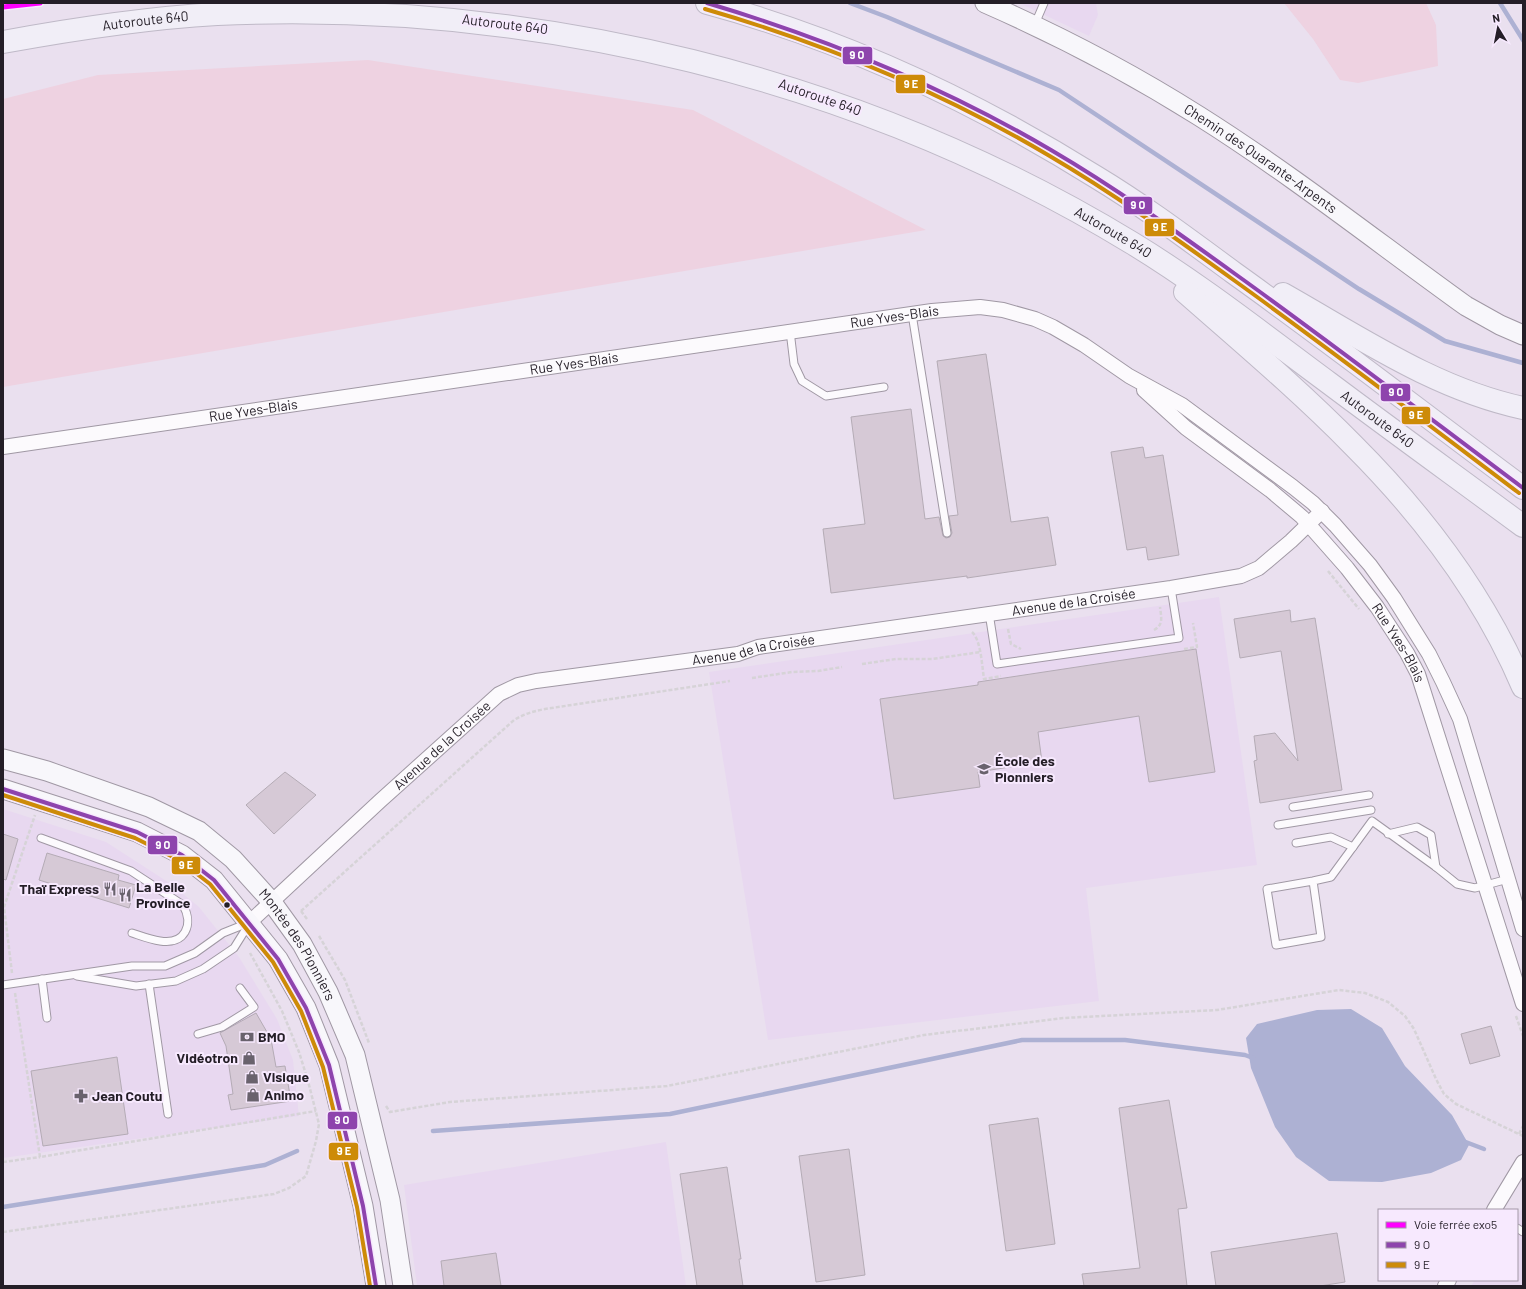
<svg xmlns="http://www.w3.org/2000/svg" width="1526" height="1289" viewBox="0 0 1526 1289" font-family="Barlow,sans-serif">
<rect width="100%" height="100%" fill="#eae0ef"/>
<!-- built -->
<g fill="#e8d8f0">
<polygon points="1019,3 1096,3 1098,15 1089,36"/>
<polygon points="1219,597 1257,865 1086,888 1099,1001 768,1040 709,672"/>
<polygon points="3,809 106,842 171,884 199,907 239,957 277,1019 293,1060 299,1116 3,1158"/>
<polygon points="666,1142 686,1286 417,1286 404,1185"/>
<polygon points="1523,1207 1523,1286 1471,1286 1475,1280 1517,1280 1517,1216"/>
</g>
<!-- green -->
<g fill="#eed2e1">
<polygon points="1284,3 1426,3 1436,25 1438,66 1358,83 1340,80 1313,39"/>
<polygon points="368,60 693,110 926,230 3,387 3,99 98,75"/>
</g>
<!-- water -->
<polygon fill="#adb1d3" points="1351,1009 1382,1028 1405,1066 1452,1115 1469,1145 1461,1160 1431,1173 1382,1182 1329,1181 1296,1157 1275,1127 1251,1068 1246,1038 1257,1024 1317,1010"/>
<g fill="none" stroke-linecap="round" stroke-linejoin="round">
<!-- stream -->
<g stroke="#adb1d3" stroke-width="4.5">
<polyline points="850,3 887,17 1059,90 1359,289 1445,341 1523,363"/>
<polyline points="1500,3 1523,40"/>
<polyline points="433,1131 670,1114 1022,1040 1125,1040 1245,1055 1253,1058"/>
<polyline points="1463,1141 1484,1149"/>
<polyline points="3,1207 265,1165 297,1151"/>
</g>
</g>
<!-- building -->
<g fill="#d6c9d6" stroke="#b4abb5">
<polygon points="986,354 1011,522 1048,517 1056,565 967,578 967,576 831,593 823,529 865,524 851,417 911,409 925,519 939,517 943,536 946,538 950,537 952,533 949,516 958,515 937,361"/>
<polygon points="1143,447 1145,458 1163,455 1179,555 1148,560 1146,547 1127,550 1111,452"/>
<polygon points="1290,610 1291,622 1315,618 1342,790 1260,803 1254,761 1257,760 1254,736 1275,733 1298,761 1281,651 1240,658 1234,619"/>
<polygon points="1196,649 1215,772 1149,782 1139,716 1038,732 1042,762 978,772 980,787 894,799 880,699 978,685 978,682"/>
<polygon points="285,772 316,795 274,834 246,805"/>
<polygon points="3,834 18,839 6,880 3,879"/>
<polygon points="47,853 119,875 118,880 136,885 129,908 39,880"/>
<polygon points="256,1013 271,1039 276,1067 285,1066 291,1101 231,1110 228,1095 233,1094 226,1046 220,1033"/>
<polygon points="1491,1026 1500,1056 1470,1064 1461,1034"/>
<polygon points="117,1057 128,1134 43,1146 31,1071"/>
<polygon points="1169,1100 1187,1208 1178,1209 1187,1286 1084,1286 1082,1274 1140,1268 1119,1108"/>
<polygon points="1038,1118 1055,1244 1006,1251 989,1125"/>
<polygon points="849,1149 865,1275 816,1282 799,1156"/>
<polygon points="727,1167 741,1259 739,1259 743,1286 697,1286 680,1174"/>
<polygon points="1337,1233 1345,1282 1320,1286 1216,1286 1211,1252"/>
<polygon points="496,1253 501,1286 444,1286 441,1261"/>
</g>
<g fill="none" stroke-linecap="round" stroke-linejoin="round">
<!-- lane casing -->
<g stroke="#a098a4" stroke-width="9">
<g id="lane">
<polyline points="1035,24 1044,3"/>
<polyline points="912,314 947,533"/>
<polyline points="790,331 794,364 802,381 826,396 884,387"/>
<polyline points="989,613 997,664 1179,638 1171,588"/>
<polyline points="1293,807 1369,795"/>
<polyline points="1278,825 1371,810"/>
<polyline points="1388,834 1417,827 1431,835 1436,867"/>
<path d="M41,838L131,871L183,905C194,925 185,945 160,941C151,940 141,936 132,933"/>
<polyline points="1296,843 1331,837 1353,847"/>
<polyline points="1313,881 1321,937 1276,945 1267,889 1313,881 1331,877 1372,821 1436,867 1457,884 1475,888 1508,879"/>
<polyline points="77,976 136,986 176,981 203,969 234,948 249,924"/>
<polyline points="42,979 47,1018"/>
<polyline points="149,984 168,1114"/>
<polyline points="3,985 132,966 165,966 195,953 223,933 248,923"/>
<polyline points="198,1034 222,1027 254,1007 240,988"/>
<polyline points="1517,1228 1523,1232"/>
</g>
</g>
<!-- street casing -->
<g stroke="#a098a4" stroke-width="16">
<g id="street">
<path id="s1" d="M1144,390L1186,428L1270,490L1302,517L1347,568L1377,607L1407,653L1418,674L1523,1004"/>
<path id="s2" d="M3,447L932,311L980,307L1003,310L1035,319L1053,327L1084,345L1129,376L1182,405L1293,487L1313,503L1335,525L1370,565L1394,598L1429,654L1443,682L1460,719L1523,929"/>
<path id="s3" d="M250,922L380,801L499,694L518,685L536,681L738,654L758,647L1171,588L1241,576L1259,568L1291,541L1322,511"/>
<polyline points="1494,1210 1523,1162"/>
<polyline points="1445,1286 1449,1280"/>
</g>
</g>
<!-- secondary casing -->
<g stroke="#a098a4" stroke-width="21">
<g id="secondary">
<path id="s4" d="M985,3C1058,35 1131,73 1199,116C1291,174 1377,242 1466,306L1500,325L1523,335"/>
<path id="s5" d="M3,759L47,771L149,807L199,831L233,859L271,901L302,944L328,992L355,1055L390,1200L403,1286"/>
<polyline points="3,789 137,832 182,855 214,880 278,959 306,1008 329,1065 363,1206 376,1286"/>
</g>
</g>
<!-- highway casing -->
<g stroke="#bfb9c7" stroke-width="24">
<g id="highway">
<path d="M707,3C844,40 976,102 1096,177C1144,206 1189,240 1234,273C1332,343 1427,417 1523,488"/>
<path id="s6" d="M3,42C74,29 146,18 217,14C537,0 859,77 1132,243C1201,285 1264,335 1329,383C1393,431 1458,478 1523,526"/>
<path d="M1185,292C1242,342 1300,391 1353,445C1423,515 1484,595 1523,687"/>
<path d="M1283,294C1361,338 1435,389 1523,408"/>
</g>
</g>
<!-- path -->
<g stroke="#d6d3d7" stroke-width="2.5" stroke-dasharray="4 2" stroke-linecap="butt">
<polyline points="1328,571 1359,609"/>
<polyline points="1008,629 1011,644 1021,649"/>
<path d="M1154,630C1164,625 1161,616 1160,607"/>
<path d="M972,632C981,640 982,666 984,679L1001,676"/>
<polyline points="1184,649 1197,647 1193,623"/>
<polyline points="862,664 896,659 932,659 981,652"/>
<polyline points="752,678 792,672 818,671 842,667"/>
<polyline points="301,911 307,919"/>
<path d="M301,911L514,720C524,714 534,711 545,709L730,681"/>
<polyline points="319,936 345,980 369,1043"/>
<polyline points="12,973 4,907 35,815"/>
<polyline points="15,993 40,1157 316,1111"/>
<polyline points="1516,1016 1523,1036"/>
<polyline points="386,1106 390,1112 450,1102 667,1086 924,1035 1064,1018 1217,1010 1339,990 1365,993 1388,1002 1405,1016 1414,1029 1436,1079 1444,1094 1456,1104 1523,1136"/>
<polyline points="1519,1134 1523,1126"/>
<polyline points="3,1162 40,1157"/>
<polyline points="3,1232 274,1194 289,1188 306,1176 316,1141 319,1124 308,1081 299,1052 282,1011 250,953"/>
</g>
<!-- lane -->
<use href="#lane" stroke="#fcfafd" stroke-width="7"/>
<!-- street -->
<use href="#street" stroke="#fcfafd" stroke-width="14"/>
<!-- secondary -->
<use href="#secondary" stroke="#f8f7fb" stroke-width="19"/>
<!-- highway -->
<use href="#highway" stroke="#f1eef7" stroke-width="22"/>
<!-- bus-1 casing -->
<g stroke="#f7e9fe" stroke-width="7">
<g id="bus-1">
<path d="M707,3C828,39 942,86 1051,150C1116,188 1177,232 1238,276C1334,345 1428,417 1523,488"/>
<polyline points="3,789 137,832 182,855 214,880 278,959 306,1008 329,1065 363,1206 376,1286"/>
</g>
</g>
<!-- bus-2 casing -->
<g stroke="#f7e9fe" stroke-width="7">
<g id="bus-2">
<path d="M705,9C826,44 940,91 1048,155C1113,193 1174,237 1235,281C1331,350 1425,422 1519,493"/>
<polyline points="3,795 135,838 179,860 210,884 273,962 301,1011 323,1067 357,1207 370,1286"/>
</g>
</g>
<!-- bus-1 -->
<use href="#bus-1" stroke="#8e44ad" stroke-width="4"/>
<!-- bus-2 -->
<use href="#bus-2" stroke="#cd8b08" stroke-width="4"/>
<!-- rail-1 casing -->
<g stroke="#f7e9fe" stroke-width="8">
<polyline id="rail-1" points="3,7 40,3"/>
</g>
<!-- rail-1 -->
<use href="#rail-1" stroke="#f0f" stroke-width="5"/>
</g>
<!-- icons -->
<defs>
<g id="school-bare" transform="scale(1.08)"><path d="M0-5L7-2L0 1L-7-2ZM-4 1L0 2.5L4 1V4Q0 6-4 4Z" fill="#69626d" stroke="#f7e9fe" stroke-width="2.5" paint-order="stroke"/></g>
<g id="restaurant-bare" transform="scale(1.08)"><path d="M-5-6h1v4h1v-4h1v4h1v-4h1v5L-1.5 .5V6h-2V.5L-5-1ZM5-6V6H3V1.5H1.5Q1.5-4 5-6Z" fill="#69626d" stroke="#f7e9fe" stroke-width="2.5" paint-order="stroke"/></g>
<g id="bank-bare" transform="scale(1.08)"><path d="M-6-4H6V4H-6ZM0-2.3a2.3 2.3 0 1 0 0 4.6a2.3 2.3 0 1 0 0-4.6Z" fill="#69626d" stroke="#f7e9fe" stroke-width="2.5" paint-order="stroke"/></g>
<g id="shop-bare" transform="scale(1.08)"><path d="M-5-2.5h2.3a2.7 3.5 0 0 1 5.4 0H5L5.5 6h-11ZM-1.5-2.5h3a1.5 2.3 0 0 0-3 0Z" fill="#69626d" stroke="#f7e9fe" stroke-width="2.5" paint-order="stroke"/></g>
<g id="pharmacy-bare" transform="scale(1.08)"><path d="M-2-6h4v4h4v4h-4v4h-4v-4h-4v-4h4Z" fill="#69626d" stroke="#f7e9fe" stroke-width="2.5" paint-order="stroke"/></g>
</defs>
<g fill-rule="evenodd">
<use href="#school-bare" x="984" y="769"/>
<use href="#restaurant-bare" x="110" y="889"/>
<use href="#restaurant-bare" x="125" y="895"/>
<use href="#bank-bare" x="247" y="1037"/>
<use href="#shop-bare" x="249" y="1058"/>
<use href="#shop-bare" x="252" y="1077"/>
<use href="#shop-bare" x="253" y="1095"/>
<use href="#pharmacy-bare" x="81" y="1096"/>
</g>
<!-- markers -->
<circle fill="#241e27" stroke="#f7e9fe" stroke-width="1.5" cx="227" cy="905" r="3.5"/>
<g text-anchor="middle" stroke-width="4" stroke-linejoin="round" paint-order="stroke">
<!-- street labels -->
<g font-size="14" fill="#241e27" stroke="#f7e9fe">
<text dy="5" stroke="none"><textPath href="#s6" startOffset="144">Autoroute 640</textPath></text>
<text transform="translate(505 24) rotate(7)" y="5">Autoroute 640</text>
<text transform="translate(820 97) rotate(19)" y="5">Autoroute 640</text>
<text dy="5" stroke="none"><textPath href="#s4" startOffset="317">Chemin des Quarante-Arpents</textPath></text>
<text dy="5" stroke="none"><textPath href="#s6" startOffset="1151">Autoroute 640</textPath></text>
<text dy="5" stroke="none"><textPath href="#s2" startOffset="901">Rue Yves-Blais</textPath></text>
<text dy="5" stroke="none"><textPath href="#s2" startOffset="577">Rue Yves-Blais</textPath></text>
<text dy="5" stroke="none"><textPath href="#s2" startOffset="253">Rue Yves-Blais</textPath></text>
<text dy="5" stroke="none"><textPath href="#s6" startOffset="1475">Autoroute 640</textPath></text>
<text dy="5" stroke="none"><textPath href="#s3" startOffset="921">Avenue de la Croisée</textPath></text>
<text dy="5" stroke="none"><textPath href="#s1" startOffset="362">Rue Yves-Blais</textPath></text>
<text dy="5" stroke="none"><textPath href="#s3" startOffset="597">Avenue de la Croisée</textPath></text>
<text dy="5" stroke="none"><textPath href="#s3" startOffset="261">Avenue de la Croisée</textPath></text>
<text dy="5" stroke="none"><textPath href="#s5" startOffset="361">Montée des Pionniers</textPath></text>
</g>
<!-- poi labels -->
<g font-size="14" font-weight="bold" fill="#241e27" stroke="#f7e9fe" text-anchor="start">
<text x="995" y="766">École des<tspan x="995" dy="16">Pionniers</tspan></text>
<text x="136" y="892">La Belle<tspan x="136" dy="16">Province</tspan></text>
<text x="99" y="894" text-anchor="end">Thaï Express</text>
<text x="258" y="1042">BMO</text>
<text x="238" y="1063" text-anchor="end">Vidéotron</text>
<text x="263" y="1082">Visique</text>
<text x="264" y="1100">Animo</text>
<text x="92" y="1101">Jean Coutu</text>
</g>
</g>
<g stroke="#f7e9fe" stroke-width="1.5">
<rect x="842" y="46" width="31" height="19" rx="4" fill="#8e44ad"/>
<rect x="895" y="74" width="31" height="20" rx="4" fill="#cd8b08"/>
<rect x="1123" y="196" width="30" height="19" rx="4" fill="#8e44ad"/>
<rect x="1144" y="218" width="31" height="19" rx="4" fill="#cd8b08"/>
<rect x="1380" y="383" width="31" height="19" rx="4" fill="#8e44ad"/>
<rect x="1401" y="406" width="30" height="19" rx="4" fill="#cd8b08"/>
<rect x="147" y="835" width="31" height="20" rx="4" fill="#8e44ad"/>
<rect x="171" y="856" width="30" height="19" rx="4" fill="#cd8b08"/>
<rect x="327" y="1111" width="31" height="19" rx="4" fill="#8e44ad"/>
<rect x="328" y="1142" width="31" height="19" rx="4" fill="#cd8b08"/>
</g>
<g font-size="11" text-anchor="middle" font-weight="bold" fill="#fff">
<text x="857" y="59">9 O</text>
<text x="911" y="88">9 E</text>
<text x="1138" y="209">9 O</text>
<text x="1160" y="231">9 E</text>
<text x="1396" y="396">9 O</text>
<text x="1416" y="419">9 E</text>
<text x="163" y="849">9 O</text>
<text x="186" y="869">9 E</text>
<text x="342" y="1124">9 O</text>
<text x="344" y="1155">9 E</text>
</g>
<!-- border -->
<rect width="1526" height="1289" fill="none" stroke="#241e27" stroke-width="8"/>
<!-- legend -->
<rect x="1378" y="1209" width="140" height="72" fill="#f7e9fe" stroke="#a398a8"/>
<rect x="1386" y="1222" width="20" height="6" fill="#ff00ff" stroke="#a398a8"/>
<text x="1414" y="1229" font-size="12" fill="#241e27">Voie ferrée exo5</text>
<rect x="1386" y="1242" width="20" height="6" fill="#8e44ad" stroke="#a398a8"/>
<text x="1414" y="1249" font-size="12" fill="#241e27">9 O</text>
<rect x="1386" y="1262" width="20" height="6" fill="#cd8b08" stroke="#a398a8"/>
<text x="1414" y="1269" font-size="12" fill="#241e27">9 E</text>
<!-- north arrow -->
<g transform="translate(1498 28) rotate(350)" stroke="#f7e9fe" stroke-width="3" paint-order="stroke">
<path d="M0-3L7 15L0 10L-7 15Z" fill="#241e27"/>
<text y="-6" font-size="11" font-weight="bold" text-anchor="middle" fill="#241e27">N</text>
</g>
</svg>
